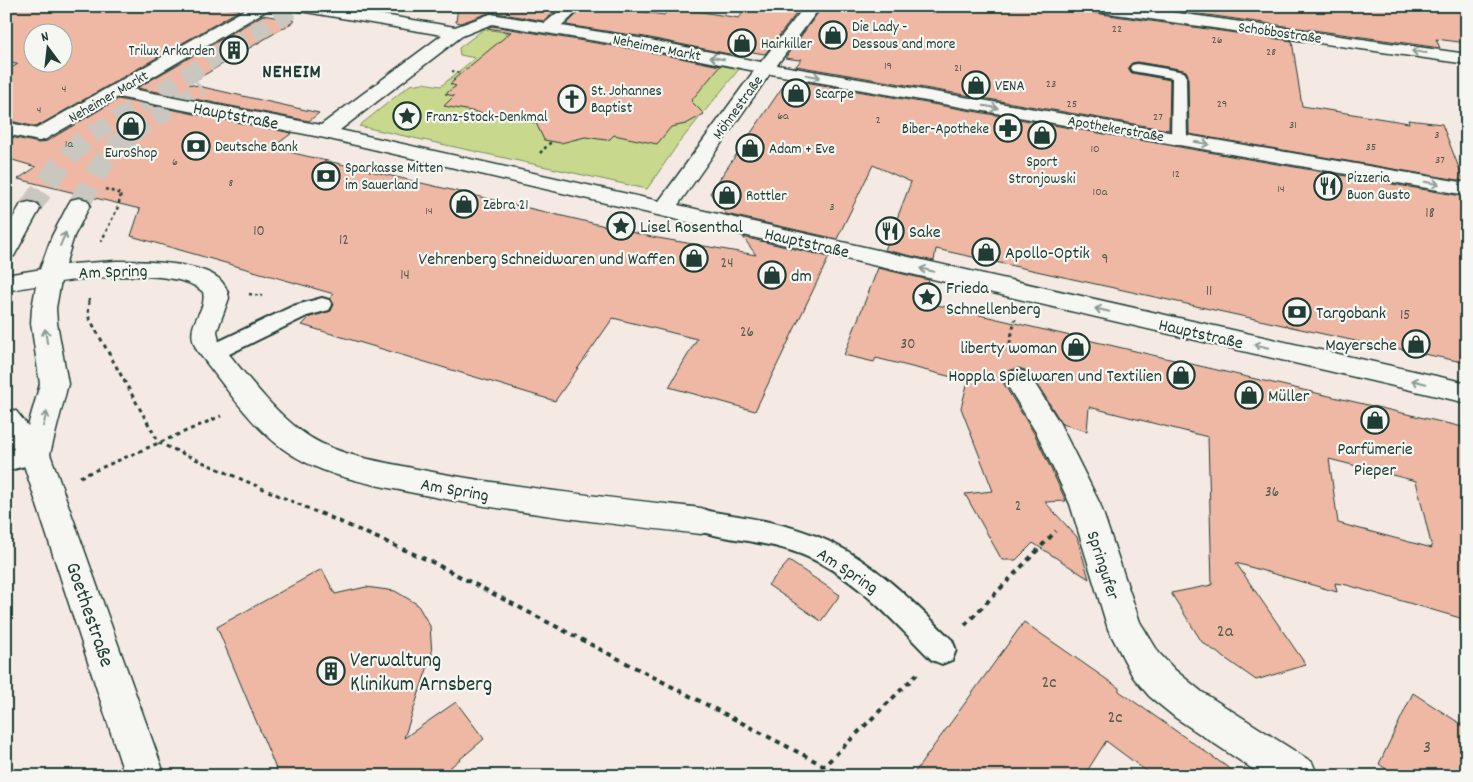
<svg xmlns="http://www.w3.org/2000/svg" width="1473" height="782" viewBox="0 0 1473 782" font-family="Dekko,sans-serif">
<rect width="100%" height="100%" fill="#f5eae3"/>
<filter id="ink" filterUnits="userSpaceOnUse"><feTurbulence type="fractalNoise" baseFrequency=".02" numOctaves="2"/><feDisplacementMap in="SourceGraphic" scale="10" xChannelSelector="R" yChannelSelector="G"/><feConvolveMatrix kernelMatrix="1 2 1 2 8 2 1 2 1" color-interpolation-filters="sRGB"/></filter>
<g filter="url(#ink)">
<!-- green -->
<polygon fill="#c8d98d" stroke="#748b60" points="484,29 740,68 678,144 647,189 359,126 410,85 423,83 441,86 475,58 460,55 459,48"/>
<!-- building -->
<g fill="#efb8a5" stroke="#1f3d34" fill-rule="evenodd">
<path d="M6,6H218L240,10L36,127L6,120V71L18,64L6,63ZM32,32H62V62H32Z"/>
<polygon points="458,6 562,6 544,21 491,12 461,23 456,22"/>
<polygon points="585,6 604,6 664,15 671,7 739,18 748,6 802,6 765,54 733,49 729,54 645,37 566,25"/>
<polygon points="823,6 1084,6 1087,11 1094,13 1292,41 1302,106 1409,123 1408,120 1442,124 1464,181 1189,134 1188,75 1186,71 1179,69 1137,62 1132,63 1128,67 1132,73 1170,80 1169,130 796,66 802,59 799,60 785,58"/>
<polygon points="1144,6 1467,6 1467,43 1436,39 1440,48"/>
<polygon points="263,15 295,21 189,84 319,113 309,121 137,88"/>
<polygon points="492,26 645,51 720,66 691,101 704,114 686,124 671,127 657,144 614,135 610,139 606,140 585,137 561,143 544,140 536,123 444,106 454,96 445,94 456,86 450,84 455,80 453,80 511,32 487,28"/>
<polygon points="788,79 1467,197 1467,363 1367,342 1369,344 936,249 934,261 885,250 911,182 873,165 837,239 726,214 710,193"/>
<polygon points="118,99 292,133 272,148 652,237 756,255 743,237 829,257 755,411 669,387 697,339 613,318 555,401 302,325 310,317 331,311 334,304 330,298 334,294 131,236 140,209 18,179 36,167 6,158 6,136 39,143 47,141"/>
<path d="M878,268L929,280L924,302L1467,428V620L1347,585L1335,583L1337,592L1236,563L1306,665L1256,680L1202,642L1171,593L1212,585L1208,437L1089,407L1087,431L1062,424L1030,372L1019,368L1007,371L1002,381L1035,435L1066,501L1045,502L1077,537L1089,579L1033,543L1016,560H1002L965,494L993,491L961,408L968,381L876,358L874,362L844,355ZM1329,459L1416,481L1432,548L1338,523Z"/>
<polygon points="789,561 840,595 821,621 768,585"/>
<polygon points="322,569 335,594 366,587 395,591 417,604 430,626 432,654 404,738 456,702 484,739 440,776 279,776 217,627"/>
<polygon points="1024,622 1119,688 1119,691 1240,776 1153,776 1106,741 1084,776 912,776"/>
<polygon points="1413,693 1467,728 1467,776 1396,776 1379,764"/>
</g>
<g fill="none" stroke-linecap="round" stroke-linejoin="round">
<!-- tertiary-tunnel-far1 -->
<g stroke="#cac7c0" stroke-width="18" stroke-dasharray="18 9" stroke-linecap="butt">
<polyline points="93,134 298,6"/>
<polyline points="132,134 202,88"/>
</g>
<!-- tertiary-tunnel -->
<g stroke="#cac7c0" stroke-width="22" stroke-dasharray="22 11" stroke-linecap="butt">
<path d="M79,205C94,176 106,151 134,133"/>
<path d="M29,209C48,182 67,150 95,133"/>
</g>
<!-- service casing -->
<g stroke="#1f3d34" stroke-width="4">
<g id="service">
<polygon points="1137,64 1179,71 1184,72 1186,75 1187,139 1185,142 1173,142 1171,139 1172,78 1132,71 1130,68 1132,65"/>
<polygon points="322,298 329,300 332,305 329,310 307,316 221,358 213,361 205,358 202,353 205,348 293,306"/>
<polygon points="35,444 44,447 47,454 44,461 6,471 6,451"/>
<path d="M701,510C745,517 790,523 830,542C878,565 915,604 952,640L956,650L952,660L942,664L932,660C891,619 849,569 792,551C759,540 724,540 692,529L688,521L692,513Z"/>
</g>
</g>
<!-- pedestrian casing -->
<g stroke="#1f3d34" stroke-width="3">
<polygon id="pedestrian" points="251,6 271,6 269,9 132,89 321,125 442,35 300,11 294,9 292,6 330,6 455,27 491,14 497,16 499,19 497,22 462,36 340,130 659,201 759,64 765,63 771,64 774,68 678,205 1467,383 1467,403 325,138 118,97 46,139 39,141 32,139 29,135 32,131"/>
</g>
<!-- minor casing -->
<g stroke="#1f3d34" stroke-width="3">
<g id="minor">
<polygon points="565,6 583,6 562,26 645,39 761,62 805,6 821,6 777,65 1467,183 1467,195 765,73 645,49 491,24 485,22 483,19 485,16 491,14 545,23"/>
<polygon points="1086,6 1129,6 1467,54 1467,64 1094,11 1088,9"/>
<polygon points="6,122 46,131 49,135 46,139 39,141 6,134"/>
<path d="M116,261C142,261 198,262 218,278C224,283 228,291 229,298L217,331L219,342C245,373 269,407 301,431C333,455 374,460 412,468C507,487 604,497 701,508L712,512L717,521L712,530L701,534C603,523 506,512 409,492C366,483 318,475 282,448C248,423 224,384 198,352C181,323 208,314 203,292C173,261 47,283 6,291V275L72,264Z"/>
<polygon points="1018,370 1028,373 1059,422 1100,504 1140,622 1159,653 1175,670 1202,692 1312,762 1318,776 1263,776 1176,718 1149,696 1133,677 1108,629 1070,504 1037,434 1004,380 1008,373"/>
</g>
</g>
<!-- tertiary casing -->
<g stroke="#1f3d34" stroke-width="3">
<g id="tertiary">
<polygon points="79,198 87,200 90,205 74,236 62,275 56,308 57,323 68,384 50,454 165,776 125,776 22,459 6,439 6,408 16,411 28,426 40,384 31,323 32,308 38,275 52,236 68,205 71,200"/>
<polygon points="29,202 37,204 40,209 14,256 6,258 6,230 21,204"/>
</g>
</g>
<!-- path-far3 -->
<polyline stroke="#1f3d34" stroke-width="2" stroke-dasharray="2.5 2.5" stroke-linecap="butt" points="452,71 461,73"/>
<!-- path-far2 -->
<g stroke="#1f3d34" stroke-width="2.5" stroke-dasharray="3 3" stroke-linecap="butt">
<polyline points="540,153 552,141"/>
<polyline points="6,165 14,158"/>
<polyline points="101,242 118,207 121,194 105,189"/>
<polyline points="249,294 262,296"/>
<polyline points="89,302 89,299"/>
</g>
<!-- path-far1 -->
<g stroke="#1f3d34" stroke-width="3" stroke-dasharray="4 4" stroke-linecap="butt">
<polyline points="89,301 88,316 159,443 323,515"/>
<polyline points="1008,352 1015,319"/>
<polyline points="80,477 221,416"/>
</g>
<!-- path -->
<g stroke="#1f3d34" stroke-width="4" stroke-dasharray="5 5" stroke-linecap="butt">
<polyline points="320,513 430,561 844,776"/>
<polyline points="965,625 1056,531"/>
<polyline points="814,776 917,674"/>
</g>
<!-- service -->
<use href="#service" fill="#f6f6f2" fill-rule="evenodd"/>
<!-- pedestrian -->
<use href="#pedestrian" fill="#f6f6f2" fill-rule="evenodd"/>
<!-- minor -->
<use href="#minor" fill="#f6f6f2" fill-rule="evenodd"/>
<!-- tertiary -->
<use href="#tertiary" fill="#f6f6f2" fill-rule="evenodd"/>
</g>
<!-- one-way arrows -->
<defs><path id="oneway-shaft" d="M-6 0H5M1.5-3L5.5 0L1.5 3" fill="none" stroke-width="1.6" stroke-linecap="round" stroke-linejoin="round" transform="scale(1.25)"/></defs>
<g stroke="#8a9a93">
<use href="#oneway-shaft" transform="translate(1419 52) rotate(-172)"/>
<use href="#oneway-shaft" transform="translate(717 58) rotate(-169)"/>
<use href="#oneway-shaft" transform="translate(813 76) rotate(10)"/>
<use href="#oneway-shaft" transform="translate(991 107) rotate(10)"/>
<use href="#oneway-shaft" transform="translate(1202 143) rotate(10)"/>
<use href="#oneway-shaft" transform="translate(1432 183) rotate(10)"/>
<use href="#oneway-shaft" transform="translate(63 239) rotate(-67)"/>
<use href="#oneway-shaft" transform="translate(927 270) rotate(-167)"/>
<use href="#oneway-shaft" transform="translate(1102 310) rotate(-167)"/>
<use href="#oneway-shaft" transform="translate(46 336) rotate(-99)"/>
<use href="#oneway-shaft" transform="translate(1261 346) rotate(-167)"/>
<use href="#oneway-shaft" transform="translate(1419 382) rotate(-167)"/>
<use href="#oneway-shaft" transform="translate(45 419) rotate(-75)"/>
</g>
</g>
<!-- icons -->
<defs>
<g id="shop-ring" transform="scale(1.4375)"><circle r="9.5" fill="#f6f6f2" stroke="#1f3d34" stroke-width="1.5"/><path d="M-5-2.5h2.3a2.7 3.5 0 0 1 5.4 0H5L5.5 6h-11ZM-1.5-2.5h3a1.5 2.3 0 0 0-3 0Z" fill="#1f3d34"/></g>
<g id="building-ring" transform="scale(1.4375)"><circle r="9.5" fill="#f6f6f2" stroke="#1f3d34" stroke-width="1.5"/><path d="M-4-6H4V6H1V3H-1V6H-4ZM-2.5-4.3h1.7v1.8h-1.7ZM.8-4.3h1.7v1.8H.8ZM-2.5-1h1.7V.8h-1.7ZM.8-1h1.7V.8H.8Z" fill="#1f3d34"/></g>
<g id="church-ring" transform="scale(1.4375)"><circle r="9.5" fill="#f6f6f2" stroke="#1f3d34" stroke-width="1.5"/><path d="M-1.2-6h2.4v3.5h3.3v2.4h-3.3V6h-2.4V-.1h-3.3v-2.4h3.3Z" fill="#1f3d34"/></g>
<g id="sight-ring" transform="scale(1.4375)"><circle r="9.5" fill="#f6f6f2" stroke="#1f3d34" stroke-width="1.5"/><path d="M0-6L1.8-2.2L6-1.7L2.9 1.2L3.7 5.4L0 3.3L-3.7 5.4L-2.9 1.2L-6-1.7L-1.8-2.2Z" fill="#1f3d34"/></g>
<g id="pharmacy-ring" transform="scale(1.4375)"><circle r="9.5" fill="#f6f6f2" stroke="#1f3d34" stroke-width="1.5"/><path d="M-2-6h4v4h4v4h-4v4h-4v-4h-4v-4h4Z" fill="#1f3d34"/></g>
<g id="bank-ring" transform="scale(1.4375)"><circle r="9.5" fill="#f6f6f2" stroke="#1f3d34" stroke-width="1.5"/><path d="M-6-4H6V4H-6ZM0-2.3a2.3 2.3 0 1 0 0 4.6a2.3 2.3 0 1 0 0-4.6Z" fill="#1f3d34"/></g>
<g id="restaurant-ring" transform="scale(1.4375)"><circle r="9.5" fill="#f6f6f2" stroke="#1f3d34" stroke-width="1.5"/><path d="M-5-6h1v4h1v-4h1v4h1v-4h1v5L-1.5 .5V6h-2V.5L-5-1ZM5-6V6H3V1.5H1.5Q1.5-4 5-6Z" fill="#1f3d34"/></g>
</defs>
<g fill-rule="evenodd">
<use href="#shop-ring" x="833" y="35"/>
<use href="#shop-ring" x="742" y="43"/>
<use href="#building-ring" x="234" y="50"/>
<use href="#shop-ring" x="976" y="85"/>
<use href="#shop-ring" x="796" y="93"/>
<use href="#church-ring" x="572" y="99"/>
<use href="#sight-ring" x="407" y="116"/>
<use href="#shop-ring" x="131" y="126"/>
<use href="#pharmacy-ring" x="1008" y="128"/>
<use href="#shop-ring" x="1042" y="135"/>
<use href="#bank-ring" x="196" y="146"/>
<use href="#shop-ring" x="750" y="148"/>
<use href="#bank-ring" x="326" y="176"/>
<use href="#restaurant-ring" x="1328" y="186"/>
<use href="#shop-ring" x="727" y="195"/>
<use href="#shop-ring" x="464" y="204"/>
<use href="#sight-ring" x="621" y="226"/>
<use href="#restaurant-ring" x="890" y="231"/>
<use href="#shop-ring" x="986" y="252"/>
<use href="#shop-ring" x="694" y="258"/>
<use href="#shop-ring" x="772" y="275"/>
<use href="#sight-ring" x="927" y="297"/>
<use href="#bank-ring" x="1297" y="312"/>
<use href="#shop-ring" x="1416" y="344"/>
<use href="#shop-ring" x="1076" y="347"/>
<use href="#shop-ring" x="1181" y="375"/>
<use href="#shop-ring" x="1249" y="395"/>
<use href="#shop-ring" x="1375" y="420"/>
<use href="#building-ring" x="331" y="671"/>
</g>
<g text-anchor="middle" stroke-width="4.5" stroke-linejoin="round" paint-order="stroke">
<!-- far-number labels -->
<g font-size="12" fill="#535c50">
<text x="1117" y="32">22</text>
<text x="1217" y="43">26</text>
<text x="1271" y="55">28</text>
<text x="888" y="69">19</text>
<text x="958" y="71">21</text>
<text x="1051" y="87">23</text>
<text x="64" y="92">4</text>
<text x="1072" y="107">25</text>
<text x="1222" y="107">29</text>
<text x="39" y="113">4</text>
<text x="783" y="119">6a</text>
<text x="1158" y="120">27</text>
<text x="878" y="123">2</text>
<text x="1293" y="128">31</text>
<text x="1437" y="138">3</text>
<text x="69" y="147">1a</text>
<text x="1371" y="150">35</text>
<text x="1095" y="152">10</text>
<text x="1440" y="163">37</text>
<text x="175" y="165">6</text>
<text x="1176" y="177">12</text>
<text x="231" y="186">8</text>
<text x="1281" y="192">14</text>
<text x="1100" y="195">10a</text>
<text x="832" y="210">3</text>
<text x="429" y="214">14</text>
</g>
<!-- far-poi labels -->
<g font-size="15" fill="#1f3d34" stroke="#f6f6f2" text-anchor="start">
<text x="852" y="31">Die Lady -<tspan x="852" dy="17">Dessous and more</tspan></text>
<text x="761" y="48">Hairkiller</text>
<text x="215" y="55" text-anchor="end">Trilux Arkarden</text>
<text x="995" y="90">VENA</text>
<text x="591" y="95">St. Johannes<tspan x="591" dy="17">Baptist</tspan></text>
<text x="815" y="98">Scarpe</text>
<text x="426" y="121">Franz-Stock-Denkmal</text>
<text x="989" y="133" text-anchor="end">Biber-Apotheke</text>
<text x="215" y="151">Deutsche Bank</text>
<text x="769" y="153">Adam + Eve</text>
<text x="131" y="157" text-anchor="middle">EuroShop</text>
<text x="1042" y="166" text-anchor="middle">Sport<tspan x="1042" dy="17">Stronjowski</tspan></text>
<text x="345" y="172">Sparkasse Mitten<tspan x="345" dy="17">im Sauerland</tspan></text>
<text x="1347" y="182">Pizzeria<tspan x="1347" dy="17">Buon Gusto</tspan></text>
<text x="746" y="200">Rottler</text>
<text x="483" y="209">Zebra 21</text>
</g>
<!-- far-street labels -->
<g font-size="15" fill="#1f3d34" stroke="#f6f6f2">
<text transform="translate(1280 32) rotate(8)" y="5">Schobbostraße</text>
<text transform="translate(657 47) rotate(11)" y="5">Neheimer Markt</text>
<text transform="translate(108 96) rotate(-30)" y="5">Neheimer Markt</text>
<text transform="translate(737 107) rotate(-54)" y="5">Möhnestraße</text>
<text transform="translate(1116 128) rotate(10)" y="5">Apothekerstraße</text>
</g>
<!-- number labels -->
<g font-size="15" fill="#535c50">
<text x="1430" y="217">18</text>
<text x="259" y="235">10</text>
<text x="344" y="244">12</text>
<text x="1105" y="263">9</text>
<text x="727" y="267">24</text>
<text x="405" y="279">14</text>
<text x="1209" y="295">11</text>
<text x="1405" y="319">15</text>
<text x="747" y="336">26</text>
<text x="908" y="348">30</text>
<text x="1272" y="496">36</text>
<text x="1018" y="510">2</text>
</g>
<!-- street labels -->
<g font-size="18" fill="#1f3d34" stroke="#f6f6f2">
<text transform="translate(236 115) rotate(11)" y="6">Hauptstraße</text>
<text transform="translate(807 242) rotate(13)" y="6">Hauptstraße</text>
<text transform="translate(113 271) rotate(-2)" y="6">Am Spring</text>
<text transform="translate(1201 333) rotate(13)" y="6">Hauptstraße</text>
<text transform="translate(455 489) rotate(10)" y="6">Am Spring</text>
<text transform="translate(1104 565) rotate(72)" y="6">Springufer</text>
<text transform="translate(848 570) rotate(33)" y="6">Am Spring</text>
</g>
<!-- poi labels -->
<g font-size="18" fill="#1f3d34" stroke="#f6f6f2" text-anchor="start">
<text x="640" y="232">Lisel Rosenthal</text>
<text x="909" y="237">Sake</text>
<text x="1005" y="258">Apollo-Optik</text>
<text x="675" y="264" text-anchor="end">Vehrenberg Schneidwaren und Waffen</text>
<text x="791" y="281">dm</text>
<text x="946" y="293">Frieda<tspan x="946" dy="21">Schnellenberg</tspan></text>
<text x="1316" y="318">Targobank</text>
<text x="1397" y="350" text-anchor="end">Mayersche</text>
<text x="1057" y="353" text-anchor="end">liberty woman</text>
<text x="1162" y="381" text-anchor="end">Hoppla Spielwaren und Textilien</text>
<text x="1268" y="401">Müller</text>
<text x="1375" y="454" text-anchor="middle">Parfümerie<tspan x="1375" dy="21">Pieper</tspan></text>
</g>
<!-- near-number labels -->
<g font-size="18" fill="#535c50">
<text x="1225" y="636">2a</text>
<text x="1049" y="687">2c</text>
<text x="1115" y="722">2c</text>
<text x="1427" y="752">3</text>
</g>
<!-- far-district labels -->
<g font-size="19" font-weight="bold" letter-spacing="1" fill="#1f3d34" stroke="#f6f6f2">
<text x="292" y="77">NEHEIM</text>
</g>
<!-- near-street labels -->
<g font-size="21" fill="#1f3d34" stroke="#f6f6f2">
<text transform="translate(91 614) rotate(71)" y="7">Goethestraße</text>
</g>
<!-- near-poi labels -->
<g font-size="21" fill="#1f3d34" stroke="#f6f6f2" text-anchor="start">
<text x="350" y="666">Verwaltung<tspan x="350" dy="24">Klinikum Arnsberg</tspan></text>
</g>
</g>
<!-- margin -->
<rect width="1473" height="782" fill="none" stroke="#f6f6f2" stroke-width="25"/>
<rect x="12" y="12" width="1448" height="757" fill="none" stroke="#1f3d34" stroke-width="2" filter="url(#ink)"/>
<!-- north arrow -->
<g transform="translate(48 48) rotate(345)"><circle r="24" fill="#f6f6f2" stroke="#a0aca6"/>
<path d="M0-4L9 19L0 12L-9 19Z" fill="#1f3d34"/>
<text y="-8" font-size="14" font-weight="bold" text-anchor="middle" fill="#1f3d34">N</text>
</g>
</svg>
